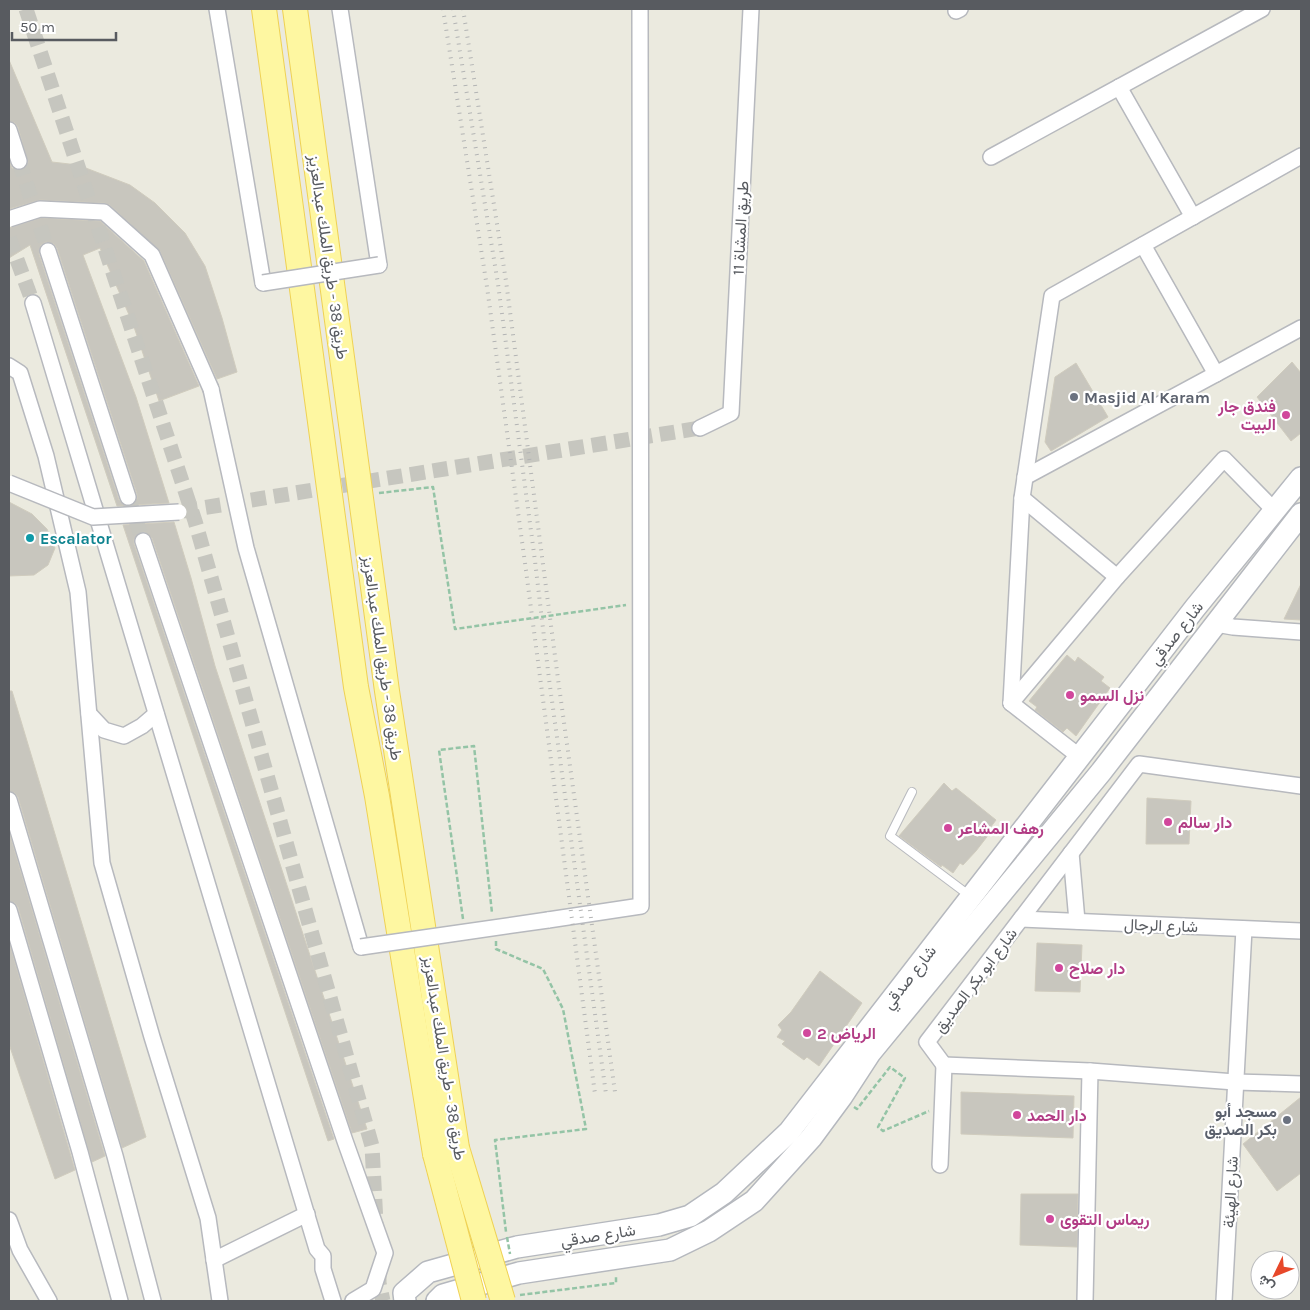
<svg xmlns="http://www.w3.org/2000/svg" width="1310" height="1310" viewBox="0 0 1310 1310" font-family="Karla,Vazirmatn,sans-serif">
<rect width="100%" height="100%" fill="#ebeadf"/>
<!-- building -->
<g fill="#c8c6be" stroke="#d0ccbe">
<polygon points="9,60 52,162 78,165 130,185 155,203 185,233 205,266 222,318 237,372 217,379 160,251 110,205 104,203 40,200 9,209 9,160 12,168 18,170 26,168 28,162 18,127 15,123 9,121"/>
<polygon points="41,218 100,221 144,261 199,386 159,401 133,324 100,248 83,255 136,397 169,503 132,505 137,499 137,494 57,248 54,244 46,242 41,245 39,254 119,500 125,506 117,506 30,245 9,258 9,228"/>
<polygon points="1292,362 1301,373 1301,433 1291,441 1257,397"/>
<polygon points="1076,363 1108,417 1051,451 1045,442 1055,377"/>
<polygon points="9,502 32,514 47,529 55,548 48,565 34,575 9,576"/>
<polygon points="174,522 191,578 215,666 367,1129 352,1133 152,538 145,532 140,532 134,539 134,544 334,1139 328,1141 123,525"/>
<polygon points="1301,584 1301,620 1284,619"/>
<polygon points="1067,655 1075,662 1078,657 1104,677 1101,681 1110,688 1076,736 1067,728 1063,732 1035,710 1037,707 1029,701"/>
<polygon points="9,691 12,691 146,1137 122,1148 18,797 15,793 9,791"/>
<polygon points="944,783 952,791 956,788 996,820 990,828 993,829 976,851 963,865 960,863 953,873 942,865 941,867 899,836"/>
<polygon points="1147,798 1191,801 1189,844 1146,844"/>
<polygon points="9,832 105,1156 92,1162 18,907 15,903 9,901"/>
<polygon points="9,942 75,1170 55,1179 9,1044"/>
<polygon points="1037,943 1082,945 1080,992 1035,991"/>
<polygon points="820,971 862,1003 819,1066 807,1057 804,1060 782,1044 785,1041 777,1037 782,1030 778,1025 791,1012"/>
<polygon points="961,1092 1074,1096 1073,1138 961,1134"/>
<polygon points="1301,1097 1301,1173 1277,1191 1243,1144"/>
<polygon points="1021,1194 1078,1194 1077,1247 1020,1245"/>
</g>
<g fill="none" stroke-linecap="round" stroke-linejoin="round">
<!-- street-tunnel -->
<g stroke="#c6c6bf" stroke-width="15" stroke-dasharray="15 8" stroke-linecap="butt">
<polyline points="26,9 195,521 372,1146 376,1223"/>
<polyline points="19,161 48,251"/>
<polyline points="9,238 33,303"/>
<polyline points="128,497 143,541"/>
<polyline points="183,511 700,428"/>
<polyline points="379,1271 379,1283 383,1301"/>
</g>
<!-- lane casing -->
<g stroke="#b7b9be" stroke-width="10">
<polyline id="lane" points="912,792 890,836 970,896"/>
</g>
<!-- street casing -->
<g stroke="#b7b9be" stroke-width="18">
<g id="street">
<polyline points="217,9 263,283"/>
<polyline points="340,9 379,265"/>
<polyline points="956,11 960,9"/>
<polyline points="1119,87 1193,217"/>
<polyline points="9,130 19,161"/>
<polyline points="991,157 1262,9"/>
<polyline points="1143,245 1216,374"/>
<polyline points="48,251 128,497"/>
<polyline points="33,303 317,1249 323,1256 323,1269 333,1301"/>
<polyline points="9,366 20,373 46,456 78,592 102,863 152,1037 208,1218 220,1301"/>
<polyline points="211,389 246,548 361,947"/>
<polyline points="700,428 731,413 751,9"/>
<polyline points="1025,477 1301,328"/>
<polyline points="1022,498 1117,577"/>
<polyline points="143,541 345,1141 385,1253 373,1289 353,1301"/>
<polyline points="1216,624 1233,627 1301,632"/>
<polyline points="1011,703 1022,498 1052,296 1301,156"/>
<polyline points="1011,703 1117,577 1224,459 1275,511"/>
<polyline points="1011,703 1080,757"/>
<polyline points="89,714 104,730 124,736 142,726 156,714"/>
<polyline points="9,800 115,1156 153,1301"/>
<polyline points="1071,853 1077,921"/>
<polyline points="9,910 80,1152 120,1301"/>
<polyline points="1021,919 1301,931"/>
<polyline points="548,920 641,906 640,9"/>
<polyline points="944,1065 927,1042 1139,764 1301,786"/>
<polyline points="944,1065 1090,1071 1235,1082 1301,1084"/>
<polyline points="940,1165 944,1065"/>
<polyline points="9,1220 20,1250 49,1301"/>
<polyline points="214,1260 307,1214"/>
<polyline points="1085,1301 1090,1071"/>
<polyline points="1224,1301 1244,929"/>
</g>
</g>
<!-- secondary casing -->
<g stroke="#b5b8be" stroke-width="24">
<g id="secondary">
<polyline points="405,1301 404,1293 428,1272 517,1247 659,1225 690,1216 724,1193 789,1132 1195,608 1301,478"/>
<polyline points="437,1301 443,1295 519,1273 670,1250 709,1231 754,1201 811,1138 842,1096 870,1053 1101,772 1301,514"/>
</g>
</g>
<!-- primary casing -->
<g stroke="#efd154" stroke-width="26">
<g id="primary">
<polyline points="264,9 356,687 377,796 435,1154"/>
<polyline points="295,9 387,691 457,1148"/>
</g>
</g>
<!-- path -->
<g stroke="#94c4a6" stroke-width="2.5" stroke-dasharray="5 2.5" stroke-linecap="butt">
<polyline points="379,493 433,487 455,629 626,605"/>
<polyline points="463,919 439,750 474,746 492,913"/>
<polyline points="496,941 496,949 543,969 563,1009 586,1129 495,1140 506,1232"/>
<polyline points="854,1107 857,1109 890,1067 905,1078 878,1127 883,1131 929,1111"/>
<polyline points="520,1295 616,1283 616,1276"/>
</g>
<!-- lane -->
<use href="#lane" stroke="#fff" stroke-width="8"/>
<!-- street -->
<use href="#street" stroke="#fff" stroke-width="15"/>
<!-- secondary -->
<use href="#secondary" stroke="#fff" stroke-width="21"/>
<!-- primary -->
<use href="#primary" stroke="#fef7a1" stroke-width="24"/>
<!-- rail -->
<g stroke="#b3b4b4" stroke-width="4" stroke-dasharray="1 6" stroke-linecap="butt">
<polyline points="443,9 487,287 525,563 595,1094"/>
<polyline points="453,9 498,284 535,561 549,679 606,1094"/>
<polyline points="463,9 506,281 558,679 615,1092"/>
</g>
<!-- street-bridge casing -->
<g stroke="#b7b9be" stroke-width="18" stroke-linecap="butt">
<g id="street-bridge">
<polyline points="9,219 40,209 104,212 152,255 211,389"/>
<polyline points="263,283 379,265"/>
<polyline points="9,483 93,517 179,512"/>
<polyline points="361,947 548,920"/>
</g>
</g>
<!-- primary-bridge casing -->
<g stroke="#efd154" stroke-width="26" stroke-linecap="butt">
<g id="primary-bridge">
<polyline points="457,1148 503,1301"/>
<polyline points="435,1154 474,1301"/>
</g>
</g>
<!-- path-bridge -->
<polyline stroke="#94c4a6" stroke-width="2.5" stroke-dasharray="5 2.5" stroke-linecap="butt" points="507,1237 510,1254"/>
<!-- street-bridge -->
<use href="#street-bridge" stroke="#fff" stroke-width="15"/>
<!-- primary-bridge -->
<use href="#primary-bridge" stroke="#fef7a1" stroke-width="24"/>
</g>
<!-- markers -->
<g fill="#6b7280" stroke="#fff" stroke-width="2">
<circle cx="1074" cy="397" r="5"/>
<circle cx="1287" cy="1120" r="5"/>
</g>
<g fill="#d1479c" stroke="#fff" stroke-width="2">
<circle cx="1286" cy="415" r="5"/>
<circle cx="1070" cy="695" r="5"/>
<circle cx="1168" cy="822" r="5"/>
<circle cx="948" cy="828" r="5"/>
<circle cx="1059" cy="968" r="5"/>
<circle cx="807" cy="1033" r="5"/>
<circle cx="1017" cy="1115" r="5"/>
<circle cx="1050" cy="1219" r="5"/>
</g>
<circle fill="#0f9aa8" stroke="#fff" stroke-width="2" cx="30" cy="538" r="5"/>
<g text-anchor="middle" stroke-width="4.5" stroke-linejoin="round" paint-order="stroke">
<!-- street labels -->
<g font-size="16" fill="#585b60" stroke="#fff">
<text transform="translate(740 228) rotate(-87)" y="6">طريق المشاة 11</text>
<text transform="translate(329 257) rotate(82)" y="6">طريق 38 - طريق الملك عبدالعزيز</text>
<text transform="translate(1176 633) rotate(-52)" y="6">شارع صدقي</text>
<text transform="translate(383 658) rotate(82)" y="6">طريق 38 - طريق الملك عبدالعزيز</text>
<text transform="translate(1161 925) rotate(2)" y="6">شارع الرجال</text>
<text transform="translate(909 977) rotate(-52)" y="6">شارع صدقي</text>
<text transform="translate(975 980) rotate(-53)" y="6">شارع ابو بكر الصديق</text>
<text transform="translate(445 1058) rotate(81)" y="6">طريق 38 - طريق الملك عبدالعزيز</text>
<text transform="translate(1230 1192) rotate(-87)" y="6">شارع الهيئة</text>
<text transform="translate(598 1235) rotate(-9)" y="6">شارع صدقي</text>
</g>
<!-- worship labels -->
<g font-size="16" font-weight="bold" fill="#5b616d" stroke="#fff" text-anchor="start">
<text x="1084" y="403">Masjid Al Karam</text>
<text x="1277" y="1117" text-anchor="end">مسجد أبو<tspan x="1277" dy="18">بكر الصديق</tspan></text>
</g>
<!-- hotel labels -->
<g font-size="16" font-weight="bold" fill="#b23c85" stroke="#fff" text-anchor="start">
<text x="1276" y="412" text-anchor="end">فندق جار<tspan x="1276" dy="18">البيت</tspan></text>
<text x="1080" y="701">نزل السمو</text>
<text x="1178" y="828">دار سالم</text>
<text x="958" y="834">رهف المشاعر</text>
<text x="1069" y="974">دار صلاح</text>
<text x="817" y="1039">الرياض 2</text>
<text x="1027" y="1121">دار الحمد</text>
<text x="1060" y="1225">ريماس التقوى</text>
</g>
<!-- culture labels -->
<g font-size="16" font-weight="bold" fill="#0d838f" stroke="#fff" text-anchor="start">
<text x="40" y="544">Escalator</text>
</g>
</g>
<!-- border -->
<rect width="1310" height="1310" fill="none" stroke="#585b60" stroke-width="20"/>
<!-- north arrow -->
<g transform="translate(1275 1275) rotate(227)"><circle r="24" fill="#ffffff" stroke="#bcbdbf"/>
<path d="M0-4L9 19L0 12L-9 19Z" fill="#e7482a"/>
<text y="-8" font-size="14" font-weight="bold" text-anchor="middle" fill="#585b60">ش</text>
</g>
<!-- scale -->
<path d="M12 32v8h104v-8" fill="none" stroke="#585b60" stroke-width="2.5"/>
<text x="20" y="32" font-size="15" fill="#585b60" stroke="#ffffff" stroke-width="4" paint-order="stroke">50 m</text>
</svg>
